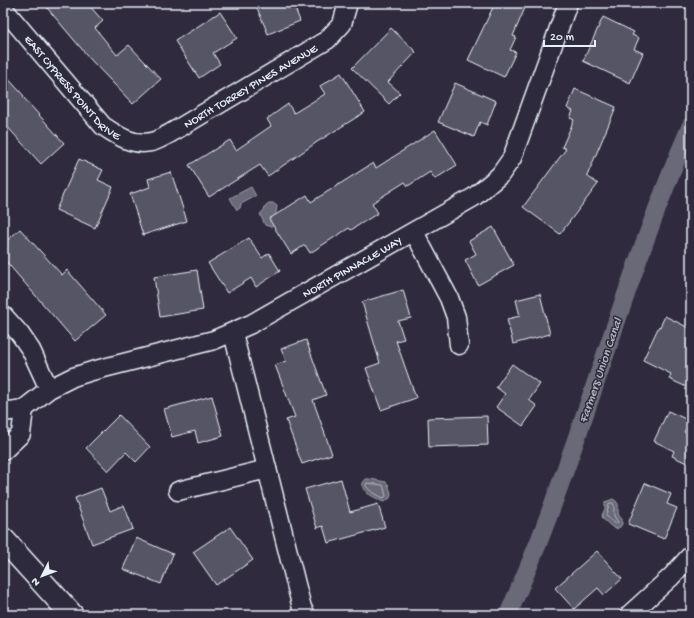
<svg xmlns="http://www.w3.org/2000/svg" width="694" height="618" viewBox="0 0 694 618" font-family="'Gochi Hand',sans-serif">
<rect width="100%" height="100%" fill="#2f2a3d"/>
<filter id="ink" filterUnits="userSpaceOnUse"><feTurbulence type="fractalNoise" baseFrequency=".025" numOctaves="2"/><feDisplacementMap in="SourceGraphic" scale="8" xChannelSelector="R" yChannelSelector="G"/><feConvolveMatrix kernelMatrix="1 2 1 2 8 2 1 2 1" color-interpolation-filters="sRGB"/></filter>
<g filter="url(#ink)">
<!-- water -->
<g fill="#696978" stroke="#9c9fab">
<polygon points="251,187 256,196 241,204 240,208 237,210 230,198"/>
<polygon points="269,203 273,203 277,206 274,225 271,227 265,225 260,214 264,210 266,205"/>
<path d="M366,479H370L386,482L388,484L391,493L390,498L384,502C379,501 377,498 372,496C365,492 358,487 366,479Z"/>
<path d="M613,499L616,501L618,504C619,511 616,514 622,519V524L620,527L616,529L612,527L603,519L602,515L605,509V502Z"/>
</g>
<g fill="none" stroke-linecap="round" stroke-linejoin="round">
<!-- shore -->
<g stroke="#b5bbc5" stroke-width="1">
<path d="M367,483L383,485L386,496L384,498C379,496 369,491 366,486Z"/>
<path d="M610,503H613L614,505C614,514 612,514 618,522L616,524L606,516Z"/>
</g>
<!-- canal -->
<path stroke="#696978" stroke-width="18" d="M508,615C520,586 533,558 544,528C595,394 634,256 691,125"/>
</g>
<!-- building -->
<g fill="#575565" stroke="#e8f1f8">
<polygon points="43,3 87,3 103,21 95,28 117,55 129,45 161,79 133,104 91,60"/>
<polygon points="255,3 293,3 300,21 268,34"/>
<polygon points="495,3 527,3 513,36 516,37 510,50 516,52 504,77 468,60"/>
<polygon points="220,12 237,38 213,53 220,64 199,78 175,41"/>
<polygon points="603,17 634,32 632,35 639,38 634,49 643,53 630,83 583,61"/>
<polygon points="391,28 416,52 388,82 400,93 389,104 352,68"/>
<polygon points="3,73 24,96 23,97 64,143 41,164 3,122"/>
<polygon points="341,73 365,112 317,142 268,176 260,165 209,197 189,165 230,140 236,150 271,126 267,119 288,104 294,113 325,94 320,86"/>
<polygon points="455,83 496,101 487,125 480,122 474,137 438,122"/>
<polygon points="575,89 616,107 587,176 598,184 560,234 523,207 566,149 562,147 574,120 570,118 573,111 567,108"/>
<polygon points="435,130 457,165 435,179 430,172 408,186 405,182 372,203 378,213 351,230 349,228 310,253 305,245 291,254 269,219 307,195 311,202 373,163 376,168"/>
<polygon points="79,159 103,170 98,180 113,187 95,228 56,210"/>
<polygon points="171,172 187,221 143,235 130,194 150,187 148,179"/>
<polygon points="493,227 514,265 478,285 465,260 476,254 469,241"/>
<polygon points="20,229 62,275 67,270 106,315 75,341 3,258 3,244"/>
<polygon points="249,238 262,258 269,253 280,271 256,287 251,278 227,293 208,263"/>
<polygon points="197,270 203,310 160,317 154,277"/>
<polygon points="403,290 411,318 398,321 404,339 396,341 416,398 381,410 366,368 380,363 362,302"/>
<polygon points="540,294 550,334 513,344 507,319 520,316 516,300"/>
<polygon points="665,316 691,329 691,389 669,379 671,374 643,360 659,326 660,327"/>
<polygon points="306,340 326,395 313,400 332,454 302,464 286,420 295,417 275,365 286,361 281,349"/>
<polygon points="512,364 540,384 529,400 537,406 523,426 496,407 505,394 496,387"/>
<polygon points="212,396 223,436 198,443 195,431 172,437 164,409"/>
<polygon points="668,411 690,421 684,432 691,435 691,465 672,456 674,451 654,441"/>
<polygon points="119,415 150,447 136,462 126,452 108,471 86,448"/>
<polygon points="487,416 488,445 429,447 428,418"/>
<polygon points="341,479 350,512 378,504 385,527 328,543 323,526 317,528 305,489"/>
<polygon points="645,483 671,494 667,504 677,508 664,539 628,524"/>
<polygon points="101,488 110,511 124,505 133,529 92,544 75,498"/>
<polygon points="230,527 253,560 216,585 193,552"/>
<polygon points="136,538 173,554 161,584 123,569"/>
<polygon points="597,551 622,579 604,595 598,588 574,609 555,588"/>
</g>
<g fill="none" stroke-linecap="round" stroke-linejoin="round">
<!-- street casing -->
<g stroke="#e8f1f8" stroke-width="21">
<g id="street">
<path id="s1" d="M3,8L103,126C118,136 133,146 151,142C157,141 163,137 169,134L327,40L342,24L348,3"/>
<polyline points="414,232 449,298 456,317 459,345"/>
<polyline points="3,315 20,334 31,350 49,389"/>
<polyline points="233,333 302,608 306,615"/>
<path id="s2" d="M24,409L49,389L73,377L92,371L214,340L251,324L474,197L500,175L512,158L568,3"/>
<polyline points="3,412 24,409 21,434 3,451"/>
<polyline points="178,491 267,469"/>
<polyline points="629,615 671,577 691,555"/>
</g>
</g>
<!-- secondary casing -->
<g stroke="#e8f1f8" stroke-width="25">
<polyline id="secondary" points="3,539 72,615"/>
</g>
<!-- street -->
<use href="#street" stroke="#2f2a3d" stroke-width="18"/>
<!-- secondary -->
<use href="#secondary" stroke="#2f2a3d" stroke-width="22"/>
</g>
</g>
<g text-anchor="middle" stroke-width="3" stroke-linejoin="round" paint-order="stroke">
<!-- street labels -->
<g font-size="12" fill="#e8f1f8" stroke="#2f2a3d">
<text dy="4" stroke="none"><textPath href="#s1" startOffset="106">EAST CYPRESS POINT DRIVE</textPath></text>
<text dy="4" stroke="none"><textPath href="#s1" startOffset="321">NORTH TORREY PINES AVENUE</textPath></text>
<text dy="4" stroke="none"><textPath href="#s2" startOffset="361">NORTH PINNACLE WAY</textPath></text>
</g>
<!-- water labels -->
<g font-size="13" font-style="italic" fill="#afb4be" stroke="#2f2a3d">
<text transform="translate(599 370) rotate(-71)" y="5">Farmers Union Canal</text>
</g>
</g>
<!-- margin -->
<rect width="694" height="618" fill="none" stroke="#2f2a3d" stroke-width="16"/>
<rect x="8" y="8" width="678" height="602" fill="none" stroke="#e8f1f8" stroke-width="1.5" filter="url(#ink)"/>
<!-- north arrow -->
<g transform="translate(42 576) rotate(228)" stroke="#2f2a3d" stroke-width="3" paint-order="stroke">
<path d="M0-3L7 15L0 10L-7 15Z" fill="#e8f1f8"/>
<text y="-6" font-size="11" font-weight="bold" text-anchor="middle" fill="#e8f1f8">N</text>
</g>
<!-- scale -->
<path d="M544 40v6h51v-6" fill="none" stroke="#e8f1f8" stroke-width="2"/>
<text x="550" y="40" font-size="12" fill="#e8f1f8" stroke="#2f2a3d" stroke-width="3" paint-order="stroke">20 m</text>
</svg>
